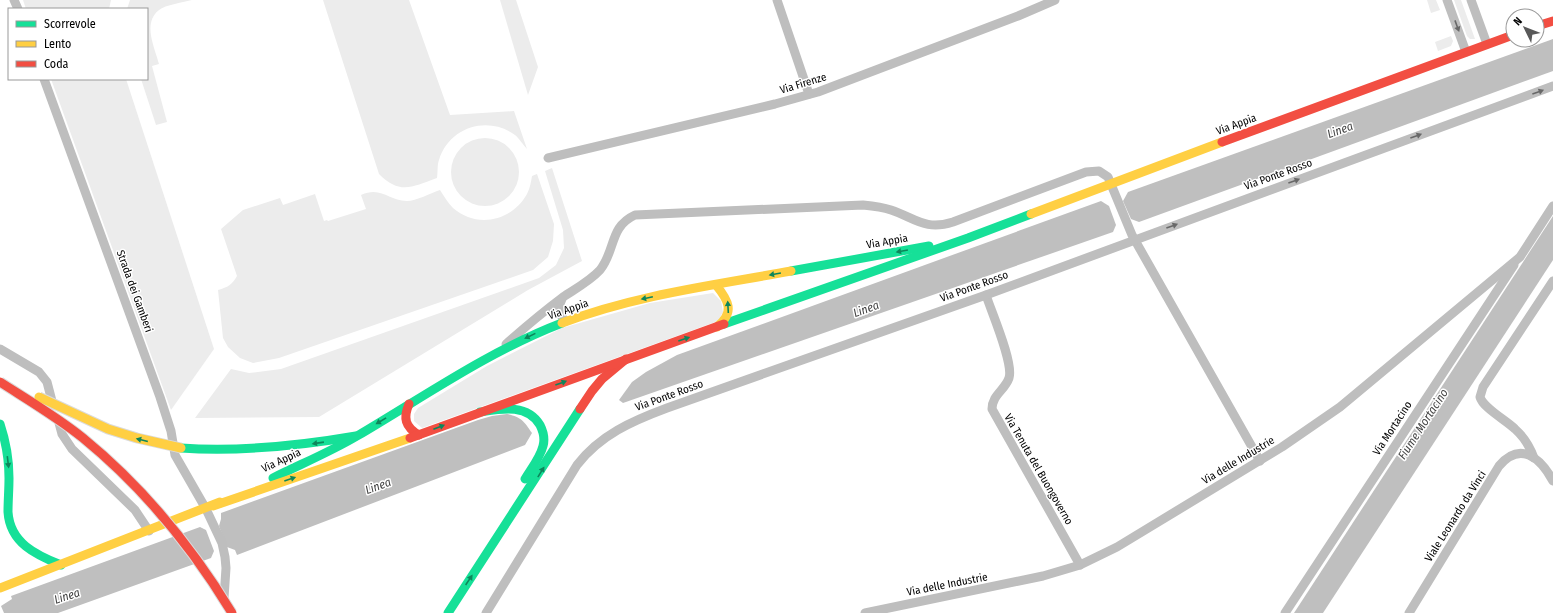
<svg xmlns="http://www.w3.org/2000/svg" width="1553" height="613" viewBox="0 0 1553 613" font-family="'Fira Sans Condensed',sans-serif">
<rect width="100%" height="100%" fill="#fff"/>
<!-- green -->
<g fill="#ececec">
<polygon points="23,0 111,0 109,9 26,9"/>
<path d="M130,0H192C184,2 165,5 159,10C142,23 155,48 159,64L152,66L167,122L156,125L141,79H147V9H127Z"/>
<path d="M323,0H409L450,115L514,111L527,149C523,145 519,138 515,135C488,115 449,127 439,160C437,165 438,172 437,178C412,187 400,195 379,174Z"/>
<polygon points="500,0 516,0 538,67 528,95"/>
<polygon points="1427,0 1436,0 1440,10 1431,13"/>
<polygon points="1454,0 1461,0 1475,39 1470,39 1467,36"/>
<polygon points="1451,36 1453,41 1451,46 1438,51 1435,42"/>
<polygon points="51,79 126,79 214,349 171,410"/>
<circle cx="485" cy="172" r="34"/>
<polygon points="552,168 582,261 528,290 319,417 195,418 231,369 249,373 281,369 539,278 556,265 564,248 563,230 545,171"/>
<path d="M537,174L554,224L553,241L548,257L533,270L279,358L253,363L240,358L228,347L223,338L218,290C228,287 232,285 237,276L221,229L243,210L280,198L283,205L315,194L324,221L327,220L328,221L366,209L361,195C382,186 388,201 407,201C416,201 431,193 440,190C444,196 448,203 453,208C477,229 512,221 527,194C530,188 531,182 532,176Z"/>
<polygon points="713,293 721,301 723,312 718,321 422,428 414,421 414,414 418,408 487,366 562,328 650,303"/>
</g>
<!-- water -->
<g fill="#bfbfbf">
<polygon points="1553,39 1553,71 1139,222 1131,219 1123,201 1128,192"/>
<polygon points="1101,201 1109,206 1116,225 1113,232 623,403 619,400 632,382 646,372 677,355"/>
<polygon points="1553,216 1553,260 1323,613 1294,613"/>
<path d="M507,414C521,417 524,421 532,433L525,445L237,555L235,550L227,547L219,526L221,519V513L478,420L492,416Z"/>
<polygon points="200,527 206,530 214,551 211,558 58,613 4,613 1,606 12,599 11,596"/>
</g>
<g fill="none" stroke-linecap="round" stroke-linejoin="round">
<!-- street -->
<g stroke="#bebebe" stroke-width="9">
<polyline points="14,0 18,9"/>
<polyline points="777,0 809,94"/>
<polyline points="1447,0 1466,52"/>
<polyline points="1471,0 1487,44"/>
<polyline points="44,79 160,397 171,431 175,455 206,509 222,543 225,557 226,568 224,598"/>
<polyline points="548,158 775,104 818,92 1018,16 1055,0"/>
<path d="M986,295C991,311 1014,363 1009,378C1005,390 992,395 992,409L1080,565"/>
<path d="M562,299C558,308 558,315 566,321"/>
<path d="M506,344C524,328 543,312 563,297C575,289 590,281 600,270C616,250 609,227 635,215L863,205C873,206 882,207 891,210C915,218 925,231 953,222L1086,172L1099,171L1108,177L1132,235L1260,461"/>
<polyline points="0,349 39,372 47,382 53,405"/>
<polyline points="58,419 62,434 72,449 135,510 149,531"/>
<path d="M1534,458C1530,447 1524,437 1515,429C1506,420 1483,408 1480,397L1483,387L1553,281"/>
<path d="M486,613L577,465C600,435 632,421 667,408L986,295L1553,86"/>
<polyline points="865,613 1043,576 1080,565 1117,547 1282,447 1340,407 1520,257 1553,206"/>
<polyline points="1285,613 1514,265"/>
<path d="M1409,613L1499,466C1520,441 1540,457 1553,481"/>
</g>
<!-- fast -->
<g stroke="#16e098" stroke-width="9">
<polyline points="791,271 929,246"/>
<polyline points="724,324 968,238 1031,214"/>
<path d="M480,412C500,409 527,403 540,425C543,431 545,439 543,446C540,458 531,469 525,479"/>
<path d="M0,424C6,442 9,460 9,478C9,490 8,501 8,512C10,543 36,555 61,565"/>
<path d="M181,448C240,452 298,446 356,436"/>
<path d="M273,478C301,464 330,452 357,436C425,396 489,351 562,323"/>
<polyline points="448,613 580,409"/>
</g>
<!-- slow -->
<g stroke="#ffcf43" stroke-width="9">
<polyline points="1031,214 1222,142"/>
<path d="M716,285C729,301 735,312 717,327"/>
<path d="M562,323C635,295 715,285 791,271"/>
<polyline points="213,506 410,438"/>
<polyline points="0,588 220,502"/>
</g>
<!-- jam -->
<g stroke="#f24e42" stroke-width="9">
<polyline points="1537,26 1553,21"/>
<polyline points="1222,142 1513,35"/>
<path d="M409,404C403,418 405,427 419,435"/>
<polyline points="580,409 592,391 602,379 626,359"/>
<polyline points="410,438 724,324"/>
</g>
<!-- slow-bridge casing -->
<g stroke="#dbdbdb" stroke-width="11" stroke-linecap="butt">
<polyline id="slow-bridge" points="39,397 108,429 137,438 181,448"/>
</g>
<!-- jam-bridge casing -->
<g stroke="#dbdbdb" stroke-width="11" stroke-linecap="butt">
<path id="jam-bridge" d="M0,382C28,400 57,417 83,438C143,487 192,547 232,613"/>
</g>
<!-- slow-bridge -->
<use href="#slow-bridge" stroke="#ffcf43" stroke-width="9"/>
<!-- jam-bridge -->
<use href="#jam-bridge" stroke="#f24e42" stroke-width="9"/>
</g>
<!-- one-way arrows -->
<defs><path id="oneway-solid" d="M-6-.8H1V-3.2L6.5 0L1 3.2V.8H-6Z"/></defs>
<g fill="#686868">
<use href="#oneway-solid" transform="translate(1457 26) rotate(70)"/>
<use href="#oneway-solid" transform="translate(1538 92) rotate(-20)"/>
<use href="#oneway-solid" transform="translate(1416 136) rotate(-20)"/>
<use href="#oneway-solid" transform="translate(1294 181) rotate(-20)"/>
<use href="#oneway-solid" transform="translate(1172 226) rotate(-20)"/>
</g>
<g fill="#0d865b">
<use href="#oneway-solid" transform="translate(902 251) rotate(170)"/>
<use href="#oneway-solid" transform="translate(775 274) rotate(170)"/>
<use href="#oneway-solid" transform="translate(647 298) rotate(168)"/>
<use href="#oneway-solid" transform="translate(728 307) rotate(-93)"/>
<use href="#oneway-solid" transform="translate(530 336) rotate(154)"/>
<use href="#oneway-solid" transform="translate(684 339) rotate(-19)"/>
<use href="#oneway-solid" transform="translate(561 383) rotate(-20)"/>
<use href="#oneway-solid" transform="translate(381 421) rotate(149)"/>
<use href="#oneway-solid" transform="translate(439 427) rotate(-21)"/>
<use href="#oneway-solid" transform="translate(142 440) rotate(-166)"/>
<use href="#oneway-solid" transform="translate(318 443) rotate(172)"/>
<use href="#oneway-solid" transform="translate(8 462) rotate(83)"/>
<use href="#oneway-solid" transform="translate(541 472) rotate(-58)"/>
<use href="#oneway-solid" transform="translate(290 479) rotate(-19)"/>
<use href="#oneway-solid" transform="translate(469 580) rotate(-56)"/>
</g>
<g text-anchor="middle" stroke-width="3" stroke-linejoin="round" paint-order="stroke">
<!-- street labels -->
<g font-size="11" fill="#000" stroke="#fff">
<text transform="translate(803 83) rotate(-17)" y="4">Via Firenze</text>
<text transform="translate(1236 124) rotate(-20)" y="4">Via Appia</text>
<text transform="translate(1278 174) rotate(-20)" y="4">Via Ponte Rosso</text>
<text transform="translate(887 241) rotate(-10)" y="4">Via Appia</text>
<text transform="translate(974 286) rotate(-20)" y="4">Via Ponte Rosso</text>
<text transform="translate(135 291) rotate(70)" y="4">Strada dei Gamberi</text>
<text transform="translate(568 309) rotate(-19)" y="4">Via Appia</text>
<text transform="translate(669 395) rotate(-20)" y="4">Via Ponte Rosso</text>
<text transform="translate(1392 428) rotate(-57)" y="4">Via Mortacino</text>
<text transform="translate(281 460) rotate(-25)" y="4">Via Appia</text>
<text transform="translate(1238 460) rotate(-31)" y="4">Via delle Industrie</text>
<text transform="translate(1039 469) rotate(60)" y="4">Via Tenuta del Buongoverno</text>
<text transform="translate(1455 516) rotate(-58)" y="4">Viale Leonardo da Vinci</text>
<text transform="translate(947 584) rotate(-11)" y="4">Via delle Industrie</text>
</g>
<!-- water labels -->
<g font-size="12" font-style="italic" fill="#444" stroke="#fff">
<text transform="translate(1340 130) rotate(-20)" y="4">Linea</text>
<text transform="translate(866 309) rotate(-20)" y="4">Linea</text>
<text transform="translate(1423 424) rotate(-57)" y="4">Fiume Mortacino</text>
<text transform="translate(378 486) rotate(-20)" y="4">Linea</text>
<text transform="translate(67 596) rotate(-18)" y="4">Linea</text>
</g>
</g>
<!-- legend -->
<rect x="8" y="8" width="140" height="72" fill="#ffffff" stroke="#999999"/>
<rect x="16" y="21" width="20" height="6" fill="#16e098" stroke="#999999"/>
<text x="44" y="28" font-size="12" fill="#000000">Scorrevole</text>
<rect x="16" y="41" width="20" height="6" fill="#ffcf43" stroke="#999999"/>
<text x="44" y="48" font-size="12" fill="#000000">Lento</text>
<rect x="16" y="61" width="20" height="6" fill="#f24e42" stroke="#999999"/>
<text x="44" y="68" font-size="12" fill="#000000">Coda</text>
<!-- north arrow -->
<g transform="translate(1525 28) rotate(313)"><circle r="19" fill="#ffffff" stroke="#999999"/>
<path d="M0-3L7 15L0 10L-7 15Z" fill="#595959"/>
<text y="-6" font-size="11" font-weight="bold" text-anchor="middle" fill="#000000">N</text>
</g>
</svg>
